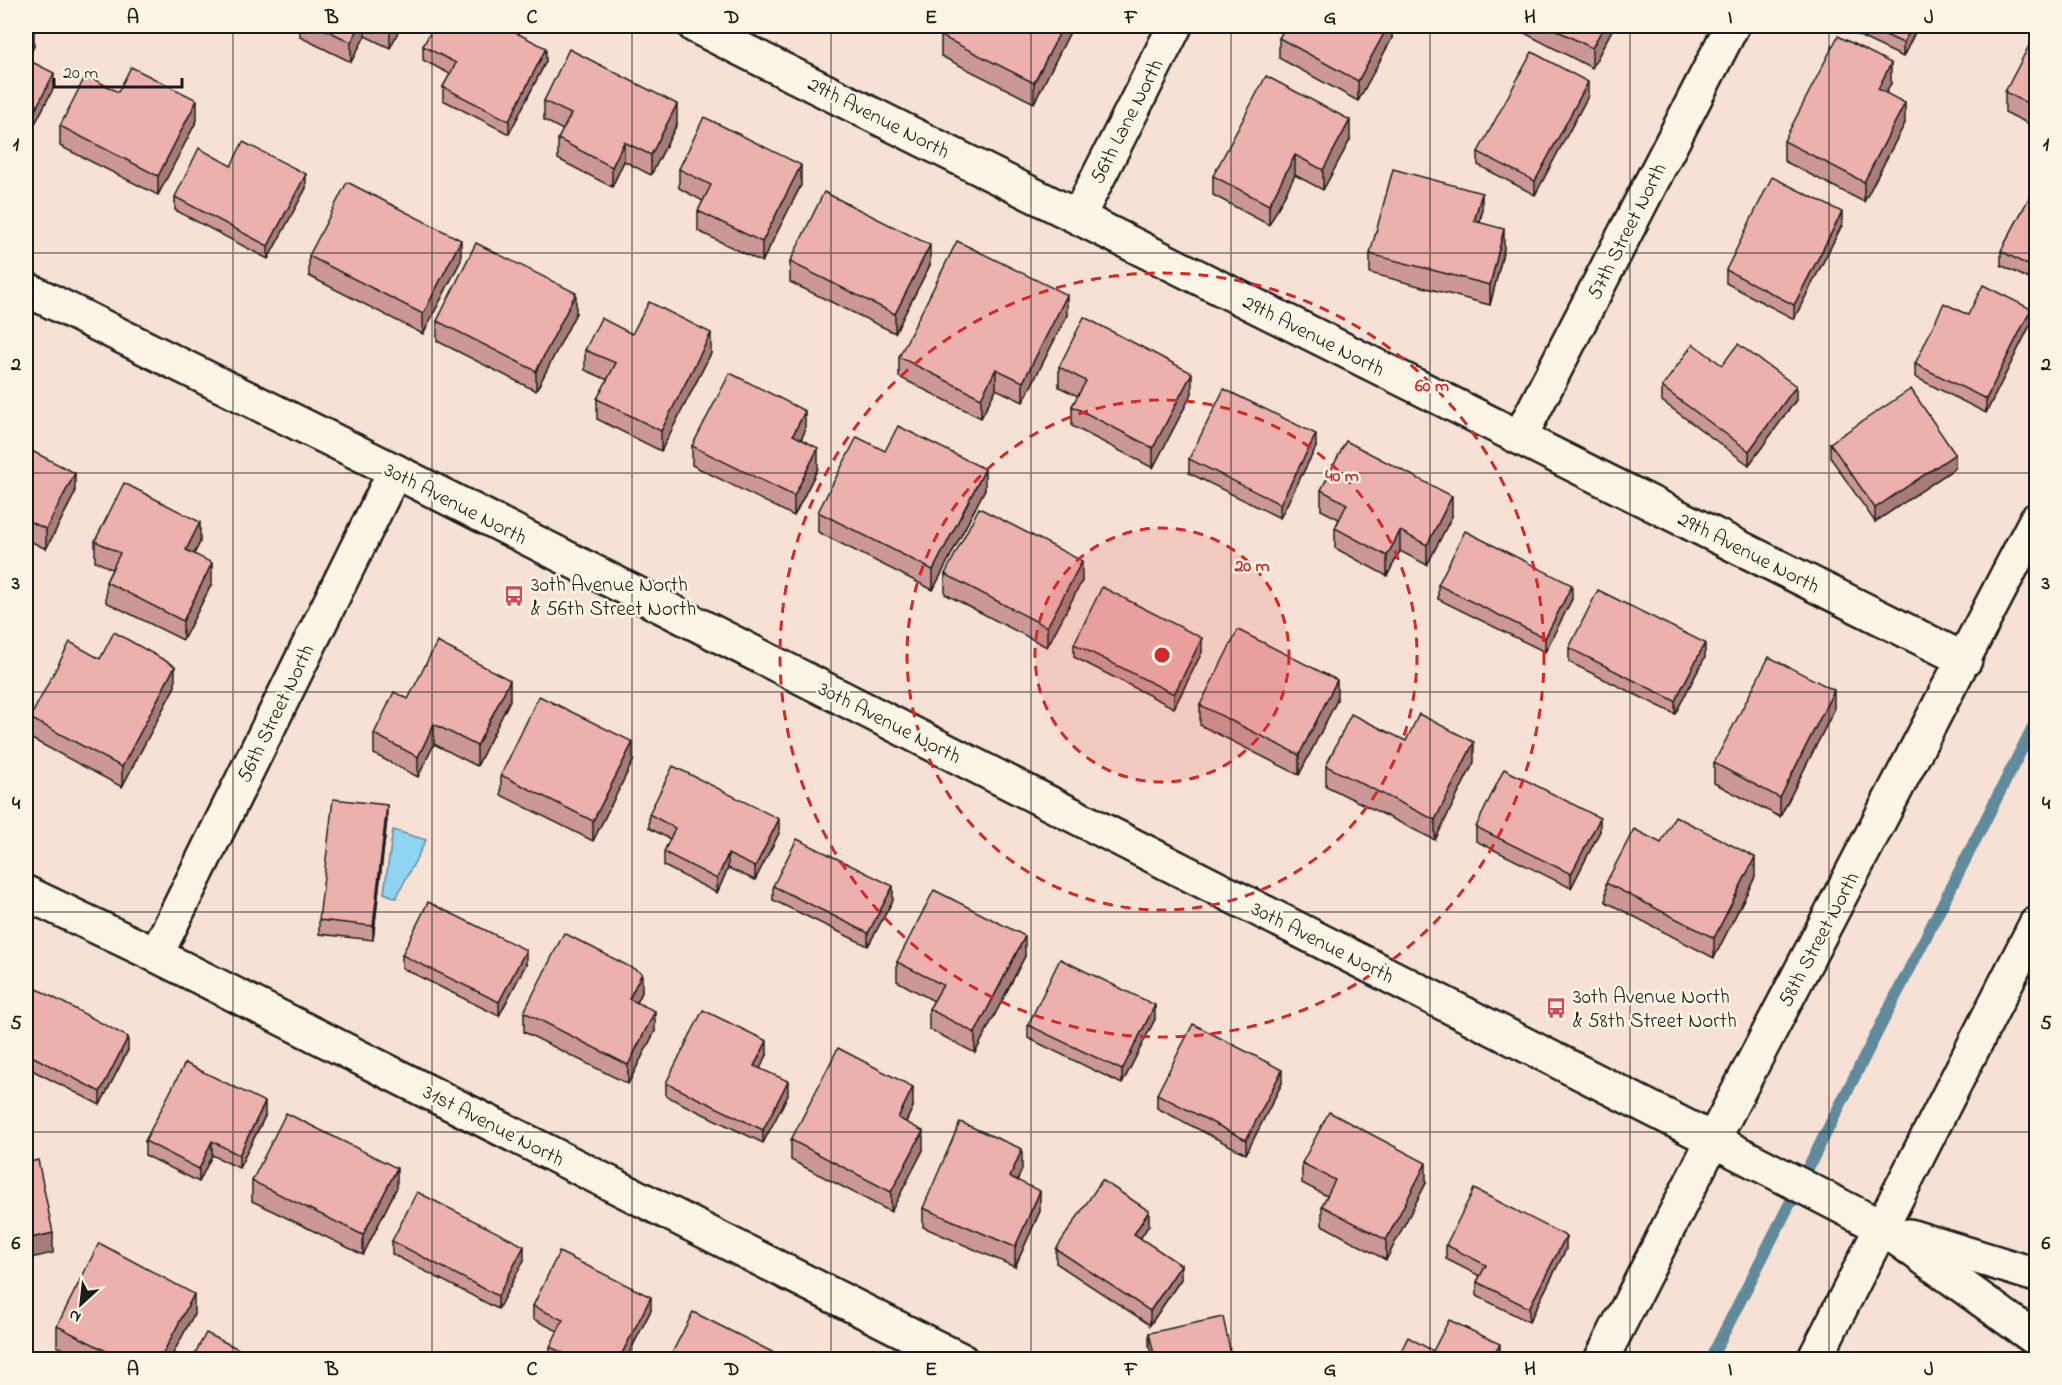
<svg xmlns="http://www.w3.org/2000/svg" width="2062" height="1385" viewBox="0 0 2062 1385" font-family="'Indie Flower',sans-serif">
<rect width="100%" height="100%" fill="#f7e1d4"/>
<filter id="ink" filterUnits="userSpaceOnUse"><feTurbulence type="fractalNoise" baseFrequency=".0167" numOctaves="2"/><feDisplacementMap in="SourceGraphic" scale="12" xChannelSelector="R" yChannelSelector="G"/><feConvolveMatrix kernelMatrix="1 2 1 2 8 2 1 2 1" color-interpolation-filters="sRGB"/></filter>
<g filter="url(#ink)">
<!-- water -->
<polygon fill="#8fd5f1" stroke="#618b9c" stroke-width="1.5" points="393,830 426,840 396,898 384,893"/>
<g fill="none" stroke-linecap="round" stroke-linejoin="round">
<!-- stream -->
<polyline stroke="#618b9c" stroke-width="12" points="1710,1360 2036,721"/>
<!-- street casing -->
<g stroke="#1c1c1c" stroke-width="38">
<g id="street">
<polyline points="695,26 1965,660"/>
<polyline points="1078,217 1175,26"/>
<polyline points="1520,437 1732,26"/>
<polyline points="26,893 156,955 961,1360"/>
<polyline points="156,955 395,471"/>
</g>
</g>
<!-- secondary casing -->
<g stroke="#1c1c1c" stroke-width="38">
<g id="secondary">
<polyline points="26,289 395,471 1713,1140 1881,1227 2036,1339"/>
<polyline points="1909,1236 2036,1275"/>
<polyline points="1601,1360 1713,1140 2036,520"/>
<polyline points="1814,1360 2036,924"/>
</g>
</g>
<!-- street -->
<use href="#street" stroke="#fcf5e5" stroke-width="33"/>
<!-- secondary -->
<use href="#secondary" stroke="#fcf5e5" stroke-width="33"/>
</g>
<!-- wall -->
<g fill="#cb9895" stroke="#1c1c1c" stroke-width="1.5">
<polygon points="300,26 401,26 390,48 365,36 351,62 300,37"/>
<polygon points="1073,26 1034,103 941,56 941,36"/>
<polygon points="1392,26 1392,38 1358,101 1279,58 1279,38"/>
<polygon points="1513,26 1614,26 1592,68 1513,27"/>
<polygon points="1842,26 1918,26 1903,57 1842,28"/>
<polygon points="26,28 34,46 27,60 54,87 29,135 26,134"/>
<polygon points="2037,38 2037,128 2005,112 2005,92"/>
<polygon points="423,46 546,61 509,134 443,100 443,87 450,74 423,60"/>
<polygon points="1891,83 1886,93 1905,123 1864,202 1784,161 1784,141"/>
<polygon points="118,92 197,120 158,195 60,146 60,126"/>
<polygon points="1588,96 1535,195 1478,165 1478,152"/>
<polygon points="544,101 677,124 651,175 624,161 612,187 558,159 558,139 563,130 544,120"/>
<polygon points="1350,140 1323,190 1295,175 1269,225 1213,195 1213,176"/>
<polygon points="231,166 306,188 268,259 175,210 175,197"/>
<polygon points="679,169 801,185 762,262 698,231 698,211 703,201 679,188"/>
<polygon points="2037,183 2037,283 2001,265 2001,251"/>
<polygon points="1482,212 1480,222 1504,249 1490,305 1370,273 1370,254"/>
<polygon points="1842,225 1794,319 1726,283 1726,270"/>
<polygon points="309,256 461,260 423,334 309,276"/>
<polygon points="790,262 930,265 895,333 790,282"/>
<polygon points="576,313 536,391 437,341 437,321"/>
<polygon points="1067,315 1023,402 996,389 981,418 899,377 899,357"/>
<polygon points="1968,315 2031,323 1986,413 1915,377 1915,364"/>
<polygon points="632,334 711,353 661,451 597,419 597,399 608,380 585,370 585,350"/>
<polygon points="1722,365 1796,400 1749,465 1662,401 1662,387"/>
<polygon points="1059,367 1192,393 1153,468 1072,426 1072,406 1078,396 1059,387"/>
<polygon points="805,431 801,439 818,468 794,516 692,465 692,446"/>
<polygon points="1830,443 1955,468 1875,522 1830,457"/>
<polygon points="1316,447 1280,518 1189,473 1189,459"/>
<polygon points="26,448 75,493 46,549 26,539"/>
<polygon points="885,451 985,489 933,590 818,532 818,512"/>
<polygon points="1321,490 1452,516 1427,565 1400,551 1387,576 1335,548 1335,528 1339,519 1321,510"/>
<polygon points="95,541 200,542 194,554 212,583 183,640 106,602 106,582 112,569 95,561"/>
<polygon points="945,574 1082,581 1047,647 945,594"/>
<polygon points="1438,585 1572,599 1545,652 1438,599"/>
<polygon points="1074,644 1202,652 1174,708 1074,657"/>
<polygon points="1569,648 1705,657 1675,714 1569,662"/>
<polygon points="100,659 175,686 122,787 30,738 30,718"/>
<polygon points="408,699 510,700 477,766 434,744 418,777 374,754 374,734"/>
<polygon points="1337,700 1299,775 1200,725 1200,705"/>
<polygon points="1834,710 1780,817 1714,783 1714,763"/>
<polygon points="1406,741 1474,762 1435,840 1326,786 1326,766"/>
<polygon points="633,761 593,841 501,795 501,775"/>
<polygon points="649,814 779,833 755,880 728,868 717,893 664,866 664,852 670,839 649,828"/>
<polygon points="387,819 373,940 319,934 319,920"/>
<polygon points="1476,827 1600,831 1571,888 1476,841"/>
<polygon points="1661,843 1755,877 1714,958 1606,902 1606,883"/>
<polygon points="773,886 893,900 868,946 773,900"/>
<polygon points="402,955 526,964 499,1016 402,968"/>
<polygon points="1025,956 975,1053 929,1029 929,1009 934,1001 897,981 897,962"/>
<polygon points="26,983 128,1050 100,1105 26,1067"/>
<polygon points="642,992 637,1003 655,1031 628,1084 524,1032 524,1012"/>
<polygon points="1155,1019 1122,1084 1028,1038 1028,1025"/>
<polygon points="767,1055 760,1068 788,1095 763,1143 666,1096 666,1083"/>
<polygon points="1282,1083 1246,1154 1157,1108 1157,1094"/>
<polygon points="913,1107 906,1122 923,1150 891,1212 791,1160 791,1140"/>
<polygon points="265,1116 239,1168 212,1155 199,1182 145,1155 145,1141"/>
<polygon points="1302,1163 1426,1183 1386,1260 1322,1225 1322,1206 1327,1196 1302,1183"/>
<polygon points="1022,1169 1017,1180 1040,1211 1015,1267 923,1227 923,1208"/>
<polygon points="252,1181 397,1187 363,1255 252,1201"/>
<polygon points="1149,1225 1140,1238 1181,1279 1150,1325 1056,1263 1056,1249"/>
<polygon points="392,1241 524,1260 498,1309 392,1254"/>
<polygon points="1446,1245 1566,1249 1529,1322 1477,1296 1477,1282 1480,1276 1446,1259"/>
<polygon points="533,1306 651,1310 626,1359 550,1359 550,1347 558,1331 533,1319"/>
<polygon points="194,1314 170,1359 84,1359 57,1346 57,1326"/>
<polygon points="1149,1333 1232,1359 1152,1359 1149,1346"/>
</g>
<!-- shaded-wall -->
<g fill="#a57c79" stroke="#1c1c1c" stroke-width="1.5">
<polygon points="360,26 365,26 365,36 351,62 351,42"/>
<polygon points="391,26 401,26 390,48 390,28"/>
<polygon points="1063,26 1073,26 1034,103 1034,83"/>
<polygon points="1388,26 1392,26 1392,38 1358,101 1358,81"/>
<polygon points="1604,26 1614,26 1592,68 1592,48"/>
<polygon points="1912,26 1918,26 1903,57 1903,43"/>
<polygon points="34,32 34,46 26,63 26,49"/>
<polygon points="546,48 546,61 509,134 509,121"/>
<polygon points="1891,63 1891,83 1878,109 1878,89"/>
<polygon points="54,73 54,87 29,135 29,122"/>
<polygon points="1588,82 1588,96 1535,195 1535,181"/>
<polygon points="197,100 197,120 158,195 158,176"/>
<polygon points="1905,103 1905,123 1864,202 1864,182"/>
<polygon points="677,104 677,124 651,175 651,155"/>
<polygon points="1350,120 1350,140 1323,190 1323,170"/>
<polygon points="624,142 624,161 612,187 612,167"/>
<polygon points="1295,155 1295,175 1269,225 1269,205"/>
<polygon points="801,165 801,185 762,262 762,242"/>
<polygon points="306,174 306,188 268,259 268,246"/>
<polygon points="1482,193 1482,212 1474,241 1474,221"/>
<polygon points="1842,212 1842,225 1794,319 1794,305"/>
<polygon points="1504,229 1504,249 1490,305 1490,285"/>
<polygon points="461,240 461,260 423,334 423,314"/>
<polygon points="930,245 930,265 895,333 895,314"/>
<polygon points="576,293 576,313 536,391 536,371"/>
<polygon points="1067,295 1067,315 1023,402 1023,382"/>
<polygon points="2031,309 2031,323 1986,413 1986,399"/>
<polygon points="711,333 711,353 661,451 661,431"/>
<polygon points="996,369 996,389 981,418 981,398"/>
<polygon points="1192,373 1192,393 1153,468 1153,448"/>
<polygon points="1796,386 1796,400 1749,465 1749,451"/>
<polygon points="805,411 805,431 793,455 793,435"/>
<polygon points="1316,434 1316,447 1280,518 1280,504"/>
<polygon points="818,448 818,468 794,516 794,496"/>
<polygon points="1955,454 1955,468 1875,522 1875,508"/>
<polygon points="985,469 985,489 933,590 933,570"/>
<polygon points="75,473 75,493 46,549 46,529"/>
<polygon points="1452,496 1452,516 1427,565 1427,545"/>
<polygon points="200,522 200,542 186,570 186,550"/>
<polygon points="1400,531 1400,551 1387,576 1387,556"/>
<polygon points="1082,561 1082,581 1047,647 1047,627"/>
<polygon points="212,563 212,583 183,640 183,621"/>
<polygon points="1572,585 1572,599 1545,652 1545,638"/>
<polygon points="1202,638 1202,652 1174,708 1174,694"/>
<polygon points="1705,643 1705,657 1675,714 1675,701"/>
<polygon points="175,666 175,686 122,787 122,767"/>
<polygon points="510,680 510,700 477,766 477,746"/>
<polygon points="1337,680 1337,700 1299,775 1299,755"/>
<polygon points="1834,690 1834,710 1780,817 1780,798"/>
<polygon points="434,724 434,744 418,777 418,757"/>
<polygon points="633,742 633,761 593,841 593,821"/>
<polygon points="1474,742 1474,762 1435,840 1435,820"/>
<polygon points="387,805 387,819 373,940 373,926"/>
<polygon points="1600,818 1600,831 1571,888 1571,874"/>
<polygon points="779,819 779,833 755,880 755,867"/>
<polygon points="728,854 728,868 717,893 717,879"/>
<polygon points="1755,857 1755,877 1714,958 1714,938"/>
<polygon points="893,886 893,900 868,946 868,933"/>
<polygon points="1025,936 1025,956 975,1053 975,1033"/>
<polygon points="526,950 526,964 499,1016 499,1002"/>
<polygon points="642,973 642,992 629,1019 629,999"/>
<polygon points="1155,1005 1155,1019 1122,1084 1122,1070"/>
<polygon points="655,1011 655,1031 628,1084 628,1065"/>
<polygon points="128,1037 128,1050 100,1105 100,1092"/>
<polygon points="767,1041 767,1055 754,1080 754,1066"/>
<polygon points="1282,1070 1282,1083 1246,1154 1246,1140"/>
<polygon points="788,1081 788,1095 763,1143 763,1130"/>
<polygon points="913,1087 913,1107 898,1138 898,1118"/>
<polygon points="265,1102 265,1116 239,1168 239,1155"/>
<polygon points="923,1131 923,1150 891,1212 891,1192"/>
<polygon points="212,1141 212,1155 199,1182 199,1169"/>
<polygon points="1022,1149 1022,1169 1010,1197 1010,1177"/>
<polygon points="1426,1163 1426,1183 1386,1260 1386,1240"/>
<polygon points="397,1168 397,1187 363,1255 363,1235"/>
<polygon points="1040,1191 1040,1211 1015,1267 1015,1247"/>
<polygon points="1149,1211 1149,1225 1134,1248 1134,1234"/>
<polygon points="53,1233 53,1253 26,1259 26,1239"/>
<polygon points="1566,1236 1566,1249 1529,1322 1529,1308"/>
<polygon points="524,1246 524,1260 498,1309 498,1296"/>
<polygon points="1181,1265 1181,1279 1150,1325 1150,1311"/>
<polygon points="194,1294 194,1314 170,1359 160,1359"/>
<polygon points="651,1297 651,1310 626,1359 619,1359"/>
<polygon points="1500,1344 1500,1359 1492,1359"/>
</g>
<!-- building -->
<g fill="#ecb1ad" stroke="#1c1c1c" stroke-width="1.5">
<polygon points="318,26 360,26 351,42"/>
<polygon points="434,26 503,26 546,48 509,121 443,87 456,63 423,46"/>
<polygon points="946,26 1063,26 1034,83 941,36"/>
<polygon points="1286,26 1388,26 1358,81 1279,38"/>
<polygon points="1548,26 1604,26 1592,48"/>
<polygon points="1866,26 1912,26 1903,43"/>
<polygon points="26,28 34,32 26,49"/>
<polygon points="1838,36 1891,63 1878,89 1905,103 1864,182 1784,141"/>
<polygon points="2034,36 2037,38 2037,108 2005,92"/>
<polygon points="569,49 677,104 651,155 624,142 612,167 558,139 571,114 544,101"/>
<polygon points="1532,52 1588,82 1535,181 1478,152"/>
<polygon points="26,59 54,73 29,122 26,120"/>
<polygon points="131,67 197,100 158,176 60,126 86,75 118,92"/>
<polygon points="1266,76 1350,120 1323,170 1295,155 1269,205 1213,176"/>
<polygon points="704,117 801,165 762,242 698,211 711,185 679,169"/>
<polygon points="243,142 306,174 268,246 175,197 199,148 231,166"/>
<polygon points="1393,169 1482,193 1474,221 1504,229 1490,285 1370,254"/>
<polygon points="1772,177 1842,212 1794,305 1726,270"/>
<polygon points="347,182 461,240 423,314 309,256"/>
<polygon points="2037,183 2037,270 2001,251"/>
<polygon points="824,192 930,245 895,314 790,262"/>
<polygon points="957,241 1067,295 1023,382 996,369 981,398 899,357"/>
<polygon points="476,243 576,293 536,371 437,321"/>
<polygon points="1983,285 2031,309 1986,399 1915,364 1944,303 1968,315"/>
<polygon points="649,302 711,333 661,431 597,399 616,363 585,350 601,318 632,334"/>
<polygon points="1084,317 1192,373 1153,448 1072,406 1086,381 1059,367"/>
<polygon points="1693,344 1722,365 1738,344 1796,386 1749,451 1662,387"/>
<polygon points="730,373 805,411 793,435 818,448 794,496 692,446"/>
<polygon points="1224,389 1316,434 1280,504 1189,459"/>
<polygon points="1911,389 1955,454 1875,508 1830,443"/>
<polygon points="898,426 985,469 933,570 818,512 857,437 885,451"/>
<polygon points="1346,441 1452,496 1427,545 1400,531 1387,556 1335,528 1347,504 1321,490"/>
<polygon points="26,448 75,473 46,529 26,520"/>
<polygon points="124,483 200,522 186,550 212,563 183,621 106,582 120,553 95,541"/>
<polygon points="979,508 1082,561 1047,627 945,574"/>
<polygon points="1465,531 1572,585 1545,638 1438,585"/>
<polygon points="1102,587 1202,638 1174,694 1074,644"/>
<polygon points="1598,590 1705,643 1675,701 1569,648"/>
<polygon points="1238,630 1337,680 1299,755 1200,705"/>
<polygon points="114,632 175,666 122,767 30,718 70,642 100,659"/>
<polygon points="437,642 510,680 477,746 434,724 418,757 374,734 394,692 408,699"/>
<polygon points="1769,657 1834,690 1780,798 1714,763"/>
<polygon points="539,696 633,742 593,821 501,775"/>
<polygon points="1351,714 1406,741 1419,714 1474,742 1435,820 1326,766"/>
<polygon points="673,766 779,819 755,867 728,854 717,879 664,852 675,828 649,814"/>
<polygon points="1504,769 1600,818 1571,874 1476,827"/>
<polygon points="333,799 387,805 373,926 319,920"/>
<polygon points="1675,816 1755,857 1714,938 1606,883 1634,829 1661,843"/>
<polygon points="797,839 893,886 868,933 773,886"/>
<polygon points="934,890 1025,936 975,1033 929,1009 943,985 897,962"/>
<polygon points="428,902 526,950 499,1002 402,955"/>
<polygon points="564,933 642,973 629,999 655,1011 628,1065 524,1012"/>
<polygon points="1060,959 1155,1005 1122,1070 1028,1025"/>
<polygon points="26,983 128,1037 100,1092 26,1053"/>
<polygon points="703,1010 767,1041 754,1066 788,1081 763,1130 666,1083"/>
<polygon points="1193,1024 1282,1070 1246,1140 1157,1094"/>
<polygon points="838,1048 913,1087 898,1118 923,1131 891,1192 791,1140"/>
<polygon points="185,1063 265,1102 239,1155 212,1141 199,1169 145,1141"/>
<polygon points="1329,1112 1426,1163 1386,1240 1322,1206 1335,1180 1302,1163"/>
<polygon points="286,1113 397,1168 363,1235 252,1181"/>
<polygon points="960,1122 1022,1149 1010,1177 1040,1191 1015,1247 923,1208"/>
<polygon points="38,1160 53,1233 26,1239 26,1163"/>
<polygon points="1102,1180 1149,1211 1134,1234 1181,1265 1150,1311 1056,1249"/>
<polygon points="1474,1189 1566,1236 1529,1308 1477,1282 1486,1265 1446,1245"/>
<polygon points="417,1192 524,1246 498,1296 392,1241"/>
<polygon points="99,1243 194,1294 160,1359 122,1359 57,1326"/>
<polygon points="559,1252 651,1297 619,1359 576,1359 550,1347 563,1320 533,1306"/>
<polygon points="693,1312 786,1359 669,1359"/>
<polygon points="1223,1317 1232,1359 1155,1359 1149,1333"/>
<polygon points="1449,1320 1500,1344 1492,1359 1397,1359 1408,1337 1433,1351"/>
<polygon points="206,1333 259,1359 192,1359"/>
</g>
</g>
<!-- grid -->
<path fill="none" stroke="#1c1c1c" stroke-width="1.5" stroke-opacity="0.55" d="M233,26V1360M432,26V1360M632,26V1360M831,26V1360M1031,26V1360M1231,26V1360M1430,26V1360M1630,26V1360M1829,26V1360M26,253H2036M26,473H2036M26,692H2036M26,912H2036M26,1132H2036"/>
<!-- distance rings -->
<circle cx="1162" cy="655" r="127" fill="#d62828" fill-opacity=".12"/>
<g fill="none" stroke="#d62828" stroke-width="3" stroke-dasharray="10 8">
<circle cx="1162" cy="655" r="127"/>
<circle cx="1162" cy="655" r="255"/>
<circle cx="1162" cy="655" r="382"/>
</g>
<!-- icons -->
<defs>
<g id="bus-bare" transform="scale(1.62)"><path d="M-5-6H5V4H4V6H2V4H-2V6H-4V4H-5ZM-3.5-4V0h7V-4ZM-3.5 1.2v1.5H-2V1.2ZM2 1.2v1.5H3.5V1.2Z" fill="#d1495b" stroke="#fcf5e5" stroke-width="2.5" paint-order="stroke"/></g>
</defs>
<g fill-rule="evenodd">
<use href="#bus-bare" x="514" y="596"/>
<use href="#bus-bare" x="1556" y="1008"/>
</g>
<g text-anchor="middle" stroke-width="5" stroke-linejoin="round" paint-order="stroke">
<!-- street labels -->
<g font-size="21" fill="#1c1c1c" stroke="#fcf5e5">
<text transform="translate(879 117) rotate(27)" y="7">29th Avenue North</text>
<text transform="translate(1126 121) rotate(-63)" y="7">56th Lane North</text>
<text transform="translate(1626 231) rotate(-63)" y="7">57th Street North</text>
<text transform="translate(1314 335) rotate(27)" y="7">29th Avenue North</text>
<text transform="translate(456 503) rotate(27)" y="7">30th Avenue North</text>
<text transform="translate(1749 552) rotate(27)" y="7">29th Avenue North</text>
<text transform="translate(275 713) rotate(-64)" y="7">56th Street North</text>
<text transform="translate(890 722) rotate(27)" y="7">30th Avenue North</text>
<text transform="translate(1818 939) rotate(-62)" y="7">58th Street North</text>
<text transform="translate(1323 942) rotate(27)" y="7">30th Avenue North</text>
<text transform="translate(494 1125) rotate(27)" y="7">31st Avenue North</text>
</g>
<!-- poi labels -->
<g font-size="21" fill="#1c1c1c" stroke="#fcf5e5" text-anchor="start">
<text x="531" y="591">30th Avenue North<tspan x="531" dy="24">&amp; 56th Street North</tspan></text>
<text x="1573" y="1003">30th Avenue North<tspan x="1573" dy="24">&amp; 58th Street North</tspan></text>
</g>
</g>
<circle cx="1162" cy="655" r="9" fill="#d62828" stroke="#fcf5e5" stroke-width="3"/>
<g font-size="18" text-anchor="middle" font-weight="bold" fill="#d62828" stroke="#fcf5e5" stroke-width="5" stroke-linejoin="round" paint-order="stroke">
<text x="1432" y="391">60 m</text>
<text x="1342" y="481">40 m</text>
<text x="1252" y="571">20 m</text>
</g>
<!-- margin -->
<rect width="2062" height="1385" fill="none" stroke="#fcf5e5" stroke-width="66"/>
<!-- north arrow -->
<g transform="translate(81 1304) rotate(207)" stroke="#fcf5e5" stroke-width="4.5" paint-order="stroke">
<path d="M0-4.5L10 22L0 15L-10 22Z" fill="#1c1c1c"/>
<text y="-9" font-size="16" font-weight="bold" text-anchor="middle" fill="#1c1c1c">N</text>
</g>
<!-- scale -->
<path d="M54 78v9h128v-9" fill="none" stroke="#1c1c1c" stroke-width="3"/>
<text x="63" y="78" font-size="18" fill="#1c1c1c" stroke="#fcf5e5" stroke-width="4.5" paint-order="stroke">20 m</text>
<rect x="33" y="33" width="1996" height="1319" fill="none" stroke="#1c1c1c" stroke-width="2"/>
<g font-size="20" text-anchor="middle" font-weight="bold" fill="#1c1c1c">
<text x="133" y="23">A</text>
<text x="332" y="23">B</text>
<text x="532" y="23">C</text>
<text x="732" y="23">D</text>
<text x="931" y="23">E</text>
<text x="1131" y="23">F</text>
<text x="1330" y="23">G</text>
<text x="1530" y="23">H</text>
<text x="1730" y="23">I</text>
<text x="1929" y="23">J</text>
<text x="16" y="150">1</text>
<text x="2046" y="150">1</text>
<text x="16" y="370">2</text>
<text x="2046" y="370">2</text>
<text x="16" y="589">3</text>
<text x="2046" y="589">3</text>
<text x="16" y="809">4</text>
<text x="2046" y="809">4</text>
<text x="16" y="1029">5</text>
<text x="2046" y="1029">5</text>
<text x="16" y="1249">6</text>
<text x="2046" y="1249">6</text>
<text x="133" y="1375">A</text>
<text x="332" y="1375">B</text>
<text x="532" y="1375">C</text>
<text x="732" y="1375">D</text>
<text x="931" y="1375">E</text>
<text x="1131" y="1375">F</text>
<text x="1330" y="1375">G</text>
<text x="1530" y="1375">H</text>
<text x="1730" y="1375">I</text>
<text x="1929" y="1375">J</text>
</g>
</svg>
